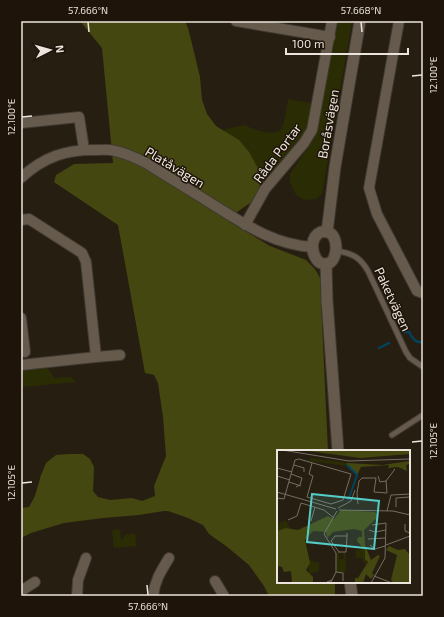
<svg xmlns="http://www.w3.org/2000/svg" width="444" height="617" viewBox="0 0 444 617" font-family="'Exo 2',sans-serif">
<rect width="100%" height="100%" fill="#271e12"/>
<!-- green -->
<g fill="#2a2c04">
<polygon points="336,21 352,21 322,194 316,199 304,200 296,195 290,182 290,174 313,140 318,128"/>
<path d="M288,99L312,103L307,126L304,136L259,192C259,185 261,177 259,170C256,160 231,136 223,130L244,125C253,129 276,139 282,127C285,122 287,106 288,99Z"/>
<polygon points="47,367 54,378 71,377 76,382 21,387 21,370"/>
<polygon points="120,529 121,540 125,535 135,533 136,546 114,548 112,530"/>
</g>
<!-- forest -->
<polygon fill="#44470f" points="80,21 185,21 188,28 194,52 200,77 202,100 207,114 216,126 239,140 249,152 259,170 260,181 259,192 253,201 237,212 230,222 270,246 306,260 315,269 320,278 328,451 278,451 278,582 335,582 335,594 334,596 269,596 264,586 249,565 226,546 209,534 203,525 188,518 168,511 164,511 139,515 103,518 64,523 31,533 21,538 21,508 29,507 35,496 41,475 46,463 56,455 69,454 83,454 90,459 94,467 93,491 98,497 110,500 132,498 142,501 155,496 154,486 166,456 163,417 158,383 154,375 145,373 118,225 54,182 56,175 74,164 113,163 102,48"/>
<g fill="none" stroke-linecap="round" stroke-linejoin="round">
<!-- stream -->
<g stroke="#004460" stroke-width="2.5">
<path d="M405,332H409C412,338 416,344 423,342"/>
<polyline points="379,348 389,343"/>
</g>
<!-- service casing -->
<g stroke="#403931" stroke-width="7">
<g id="service">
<path d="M336,251C352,253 360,257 368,271L406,352L410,358L423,367"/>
<polyline points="392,435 423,415"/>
</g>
</g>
<!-- minor casing -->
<g stroke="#403931" stroke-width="12">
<g id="minor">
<polyline points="236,21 330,37"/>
<polyline points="399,21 369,188 377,214 417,291 423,293"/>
<polyline points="21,123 79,117 84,149"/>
<path d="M21,178C43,157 67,149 97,150C103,150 109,149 115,151C126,153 136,158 146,163C168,177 190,190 212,204C244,224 274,245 313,247"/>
<polyline points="21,220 29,219 82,253 86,262 96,357 120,355"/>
<polyline points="245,225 265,189 304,143 312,130 332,21"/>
<polyline points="21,318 25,352"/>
<polyline points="21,365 96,357"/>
<polyline points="215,581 224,596"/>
<polyline points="21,591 35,582"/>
<polyline points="77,596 78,580 86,558"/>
<path d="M153,596C155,580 161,571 169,558"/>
</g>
</g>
<!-- tertiary casing -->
<g stroke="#403931" stroke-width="13">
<g id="tertiary">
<path d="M321,232C324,232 327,231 330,233C339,238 338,263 326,264C322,264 319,263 317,260C311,252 310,237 321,232Z"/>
<polyline points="327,232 335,167 360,21"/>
<polyline points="326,264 327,300 338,451"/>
<polyline points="350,582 352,596"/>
</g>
</g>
<!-- service -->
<use href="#service" stroke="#655a4c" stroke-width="5"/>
<!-- minor -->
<use href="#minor" stroke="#655a4c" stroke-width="10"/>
<!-- tertiary -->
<use href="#tertiary" stroke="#655a4c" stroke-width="11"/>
</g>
<!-- ticks -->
<path fill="none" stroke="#ece5dd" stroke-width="1.5" d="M88,22L89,32M361,22L362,32M412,76L422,75M22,117L32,116M412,442L422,441M22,483L32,482M147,585L148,595"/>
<g text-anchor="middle" stroke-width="3" stroke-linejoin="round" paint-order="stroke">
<!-- street labels -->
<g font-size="13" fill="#ece5dd" stroke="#1e1409">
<text transform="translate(328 124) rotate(-80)" y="5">Boråsvägen</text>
<text transform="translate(277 153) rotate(-53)" y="5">Råda Portar</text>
<text transform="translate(175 167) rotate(31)" y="5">Platåvägen</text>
<text transform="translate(393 299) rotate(65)" y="5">Paketvägen</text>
</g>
</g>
<!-- overview -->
<g transform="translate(277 450)">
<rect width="133" height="133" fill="#271e12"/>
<path d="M33,8L70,13V16L33,11ZM9,70L13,78L0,81V74ZM88,99L90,112L88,114L85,108H79V100ZM62,102V109H67L66,103H69L68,129V123L60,122L59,103ZM31,110L42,113V121L32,124Z" fill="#2a2c04"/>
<path d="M24,0H133V4L83,8ZM133,11V14L129,15L130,21L121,17L111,18L112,15L84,17L80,25L70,16V13L105,15ZM64,60L98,62L102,66L87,80L88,95L94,110L101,105L103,106L95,123L97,125L94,129L89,124L86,133H78V128H81L91,112L88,109V100L80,91L81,87H85V81L77,79L56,82L50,88L49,82L36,81L28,90L33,113L29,120L36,127V133H15L14,121L7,122L5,117L0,116V81L9,78L21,80L51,66L57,69ZM112,96L121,100L128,99L133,105V133H117L114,130L120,105L109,100Z" fill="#44470f"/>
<path fill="none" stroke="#004460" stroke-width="2" d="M70,15L80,25L71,51"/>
<path fill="none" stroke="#766e63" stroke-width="1" d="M5,0L72,11L133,9M17,15L27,18V22M0,18L15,22M14,24L25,28L23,35L19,37M0,26L13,30M101,26L103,32L109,31M12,32L24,36M0,42L59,59M110,43L109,31L118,19M0,48L7,49L18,10L22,9L74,24L66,50L54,54L30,47L36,26L32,24L35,13M81,54L80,43L82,31L85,28H99L97,42L110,43M119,57V48L133,47M61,58L74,51L78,40M62,60L116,61L133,65M110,61L114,45L133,44M11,70L20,66L24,53L47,60L57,68M34,71L38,57M128,74V81L133,83M92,80L98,82L109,80M91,89L109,88M93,95L98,99L108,96M109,95L133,86M61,102H69L70,86M62,102L54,91L58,86H70V83M59,122L66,123V131M97,126L115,133M55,130L50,132H54L59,122V103L47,84L60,61M94,133L108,108L109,73L95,75"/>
<path fill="#54cdc6" fill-opacity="0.15" stroke="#54cdc6" stroke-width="2" d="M35,44L102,51L97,99L30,92Z"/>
<rect width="133" height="133" fill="none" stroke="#ece5dd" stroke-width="2"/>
</g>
<!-- border -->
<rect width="444" height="617" fill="none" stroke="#1e1409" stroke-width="44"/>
<!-- north arrow -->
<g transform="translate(50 50) rotate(84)" stroke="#1e1409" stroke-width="3" paint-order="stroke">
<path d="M0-3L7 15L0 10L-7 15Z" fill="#ece5dd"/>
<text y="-6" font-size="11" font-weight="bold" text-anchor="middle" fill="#ece5dd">N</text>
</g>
<!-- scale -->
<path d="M286 48v6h122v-6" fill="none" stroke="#ece5dd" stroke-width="2"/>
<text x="292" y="48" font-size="12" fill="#ece5dd" stroke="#1e1409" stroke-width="3" paint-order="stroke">100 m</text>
<rect x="22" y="22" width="400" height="573" fill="none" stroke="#ece5dd" stroke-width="1.5"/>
<g font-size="10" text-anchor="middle" fill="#ece5dd">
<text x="88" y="14">57.666°N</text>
<text x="361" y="14">57.668°N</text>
<text transform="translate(433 75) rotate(-90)" y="4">12.100°E</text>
<text transform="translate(11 117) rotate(-90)" y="4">12.100°E</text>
<text transform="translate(433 441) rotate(-90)" y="4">12.105°E</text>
<text transform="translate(11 483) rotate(-90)" y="4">12.105°E</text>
<text x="148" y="610">57.666°N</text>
</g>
</svg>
